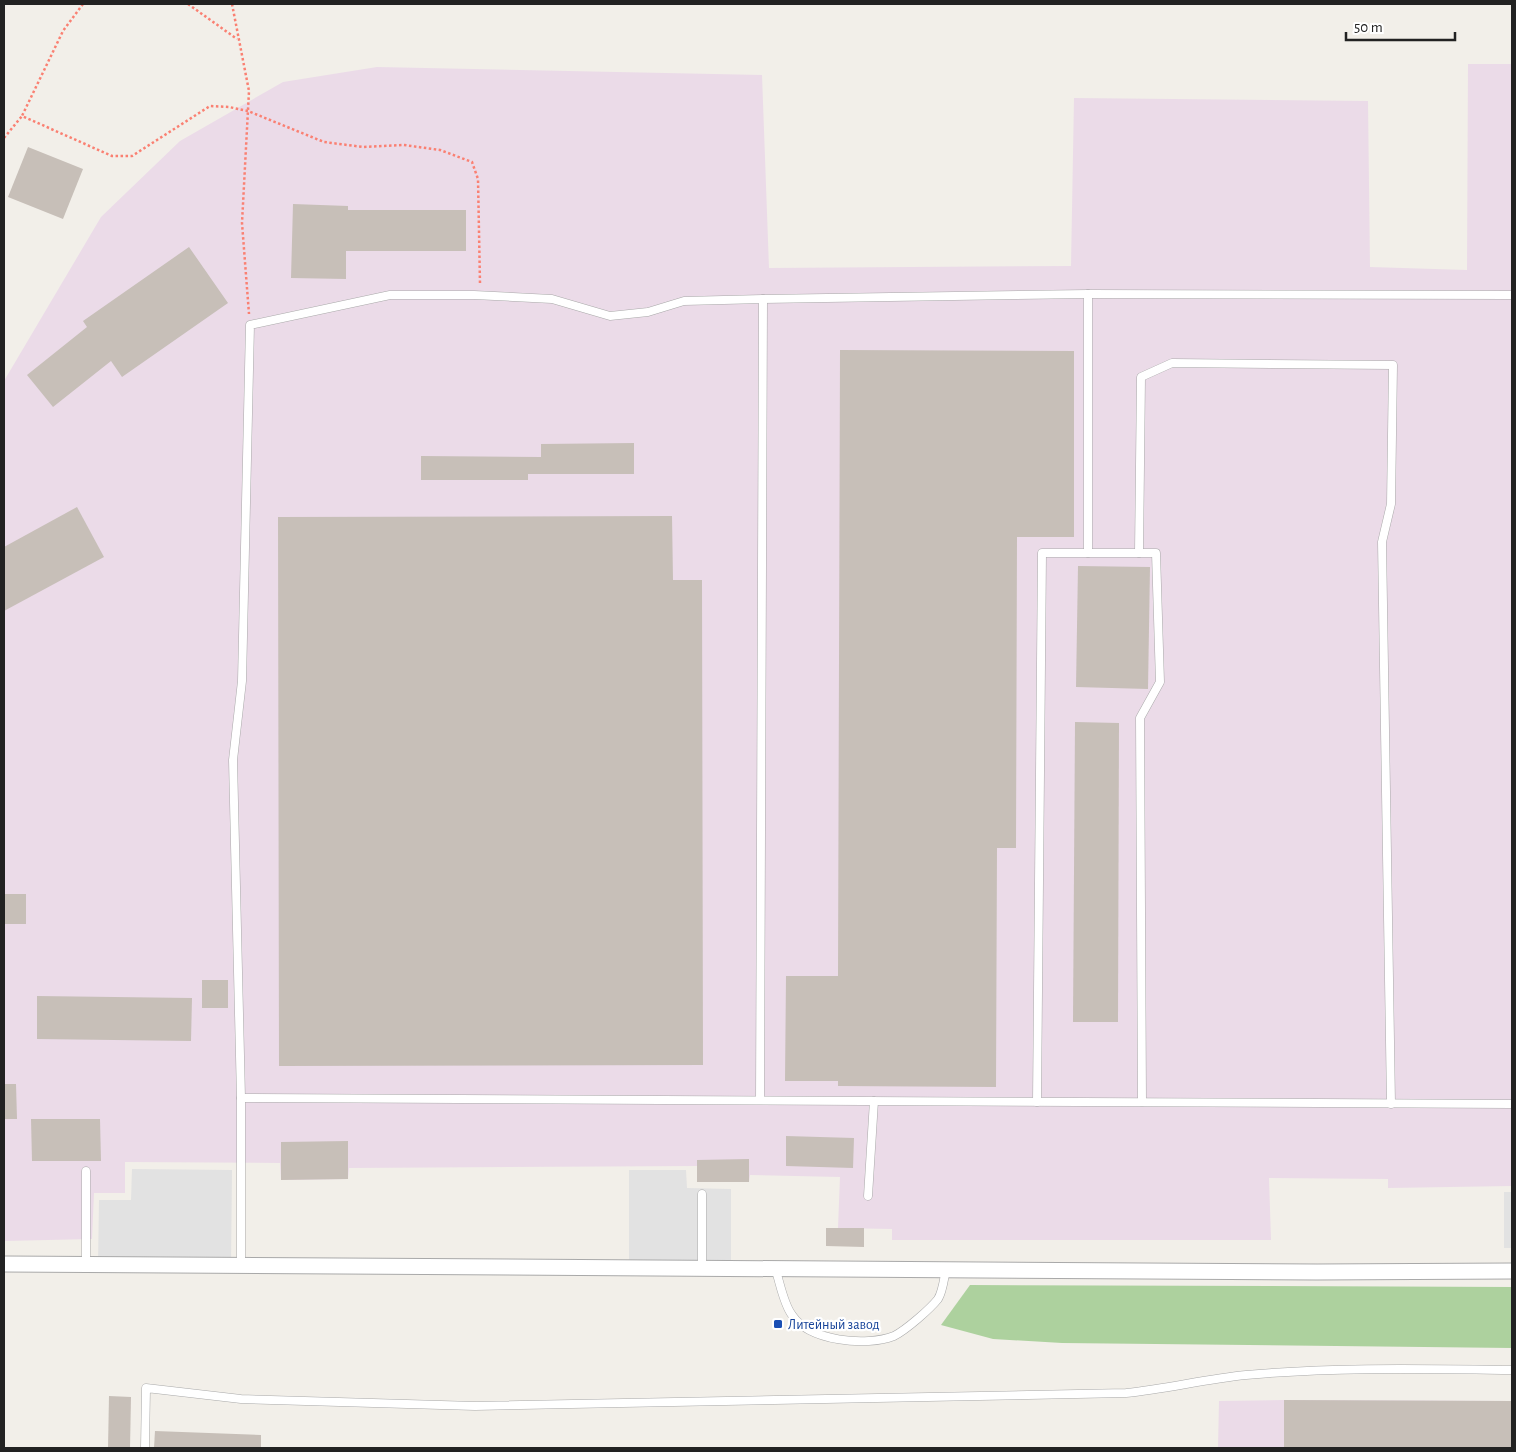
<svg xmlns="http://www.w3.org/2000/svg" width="1516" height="1452" viewBox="0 0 1516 1452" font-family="'Alegreya Sans',sans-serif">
<rect width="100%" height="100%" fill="#f2efe9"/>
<!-- industrial -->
<g fill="#ebdbe8">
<polygon points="1468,64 1512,64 1512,1186 1388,1188 1388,1179 1269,1178 1271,1240 892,1240 892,1229 838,1228 840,1177 750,1175 749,1182 697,1182 697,1166 349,1168 348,1179 281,1180 280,1163 125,1162 125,1193 94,1193 92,1239 4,1241 4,381 101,217 180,141 283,82 377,67 762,75 769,268 1071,266 1074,98 1368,101 1370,267 1467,270"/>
<polygon points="1284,1400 1512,1401 1512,1448 1218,1448 1219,1401"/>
</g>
<!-- forest -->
<polygon fill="#add19e" points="970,1285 1512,1287 1512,1348 1062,1343 993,1339 941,1325"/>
<!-- parking -->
<g fill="#e2e2e2">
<polygon points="132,1169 232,1170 231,1265 98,1264 99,1200 131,1200"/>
<polygon points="629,1170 686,1170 687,1188 731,1189 731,1268 629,1267"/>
<rect x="1504" y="1192" width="8" height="56"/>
</g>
<!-- building -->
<g fill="#c7bfb8">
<polygon points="28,147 83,169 63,219 8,197"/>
<polygon points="293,204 348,206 348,210 466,210 466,251 346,251 346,279 291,278"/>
<polygon points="189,247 228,303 122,377 111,361 53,407 27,375 87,327 83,321"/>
<polygon points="840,350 1074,351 1074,537 1017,537 1016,848 997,848 996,1087 838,1086 838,1081 785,1081 786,976 838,976"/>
<polygon points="634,443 634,474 528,474 528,480 421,480 421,456 541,457 541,444"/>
<polygon points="77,507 104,557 4,611 4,547"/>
<polygon points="672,516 673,580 702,580 703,1065 279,1066 278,517"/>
<polygon points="1078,566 1150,567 1148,689 1076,687"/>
<polygon points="1075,722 1119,723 1118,1022 1073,1022"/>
<rect x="4" y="894" width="22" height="30"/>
<rect x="202" y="980" width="26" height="28"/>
<polygon points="37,996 192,998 191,1041 37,1039"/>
<polygon points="4,1084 16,1084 17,1119 4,1119"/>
<polygon points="31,1119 100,1119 101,1161 32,1161"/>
<polygon points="786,1136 854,1138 853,1168 786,1166"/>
<polygon points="348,1141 348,1179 281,1180 281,1142"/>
<polygon points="749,1159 749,1182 697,1182 697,1160"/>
<polygon points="826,1228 864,1228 864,1247 826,1246"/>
<polygon points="109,1396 131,1397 130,1448 108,1448"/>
<polygon points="1284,1400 1512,1401 1512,1448 1284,1448"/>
<polygon points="155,1431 261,1435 261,1448 154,1448"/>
</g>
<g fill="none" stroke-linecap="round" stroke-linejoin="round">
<!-- lane casing -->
<g stroke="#a9a9a9" stroke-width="9">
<g id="lane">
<polyline points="763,299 1088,294 1512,295"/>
<polyline points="1088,553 1156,553 1160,682 1140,718 1142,1102"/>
<polyline points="1139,553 1141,377 1172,363 1393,365 1391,504 1382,542 1391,1104"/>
<polyline points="241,1098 1512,1104"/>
<polyline points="1037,1102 1042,553 1088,553 1088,294"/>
<polyline points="868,1196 874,1101"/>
<polyline points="86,1264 86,1171"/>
<polyline points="241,1265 241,1098 233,760 242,681 250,325 390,295 474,295 552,299 610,316 648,312 684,301 763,299 760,1100"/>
<polyline points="702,1268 702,1194"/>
<path d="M775,1268C780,1282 783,1303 792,1315C809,1341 866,1347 894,1336C906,1330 930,1309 938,1299C943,1291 944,1278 946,1269"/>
<path d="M145,1448L146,1388L241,1399L475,1406L1126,1393C1166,1389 1206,1379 1246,1375C1334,1367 1424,1369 1512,1370"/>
</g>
</g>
<!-- street casing -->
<g stroke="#a9a9a9" stroke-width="17">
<polyline id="street" points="4,1264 1317,1272 1512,1271"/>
</g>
<!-- path -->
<g stroke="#fa8072" stroke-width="2.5" stroke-dasharray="2.5 2.5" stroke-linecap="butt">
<polyline points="83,4 63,31 22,116 112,156 132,156 210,106 229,107 248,111 324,142 363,147 404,145 440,150 472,162 478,179 480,284"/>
<polyline points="188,4 237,39"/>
<polyline points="232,4 249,91 242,223 249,314"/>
<polyline points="4,138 22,116"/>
</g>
<!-- lane -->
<use href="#lane" stroke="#fff" stroke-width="8"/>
<!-- street -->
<use href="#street" stroke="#fff" stroke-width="15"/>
</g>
<!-- markers -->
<rect fill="#1a4fb4" stroke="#fff" stroke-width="2" x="773" y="1319" width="10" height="10" rx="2.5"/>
<g text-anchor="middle" stroke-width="4.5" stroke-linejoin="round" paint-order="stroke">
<!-- transit labels -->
<g font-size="14" fill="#164399" stroke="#fff" text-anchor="start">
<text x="788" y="1329">Литейный завод</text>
</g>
</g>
<!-- border -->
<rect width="1516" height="1452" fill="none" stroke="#222222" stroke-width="10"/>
<!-- scale -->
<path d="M1346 32v8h109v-8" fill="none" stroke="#222222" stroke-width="2.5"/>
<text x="1354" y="32" font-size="15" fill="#222222" stroke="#ffffff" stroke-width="4" paint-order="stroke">50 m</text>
</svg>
